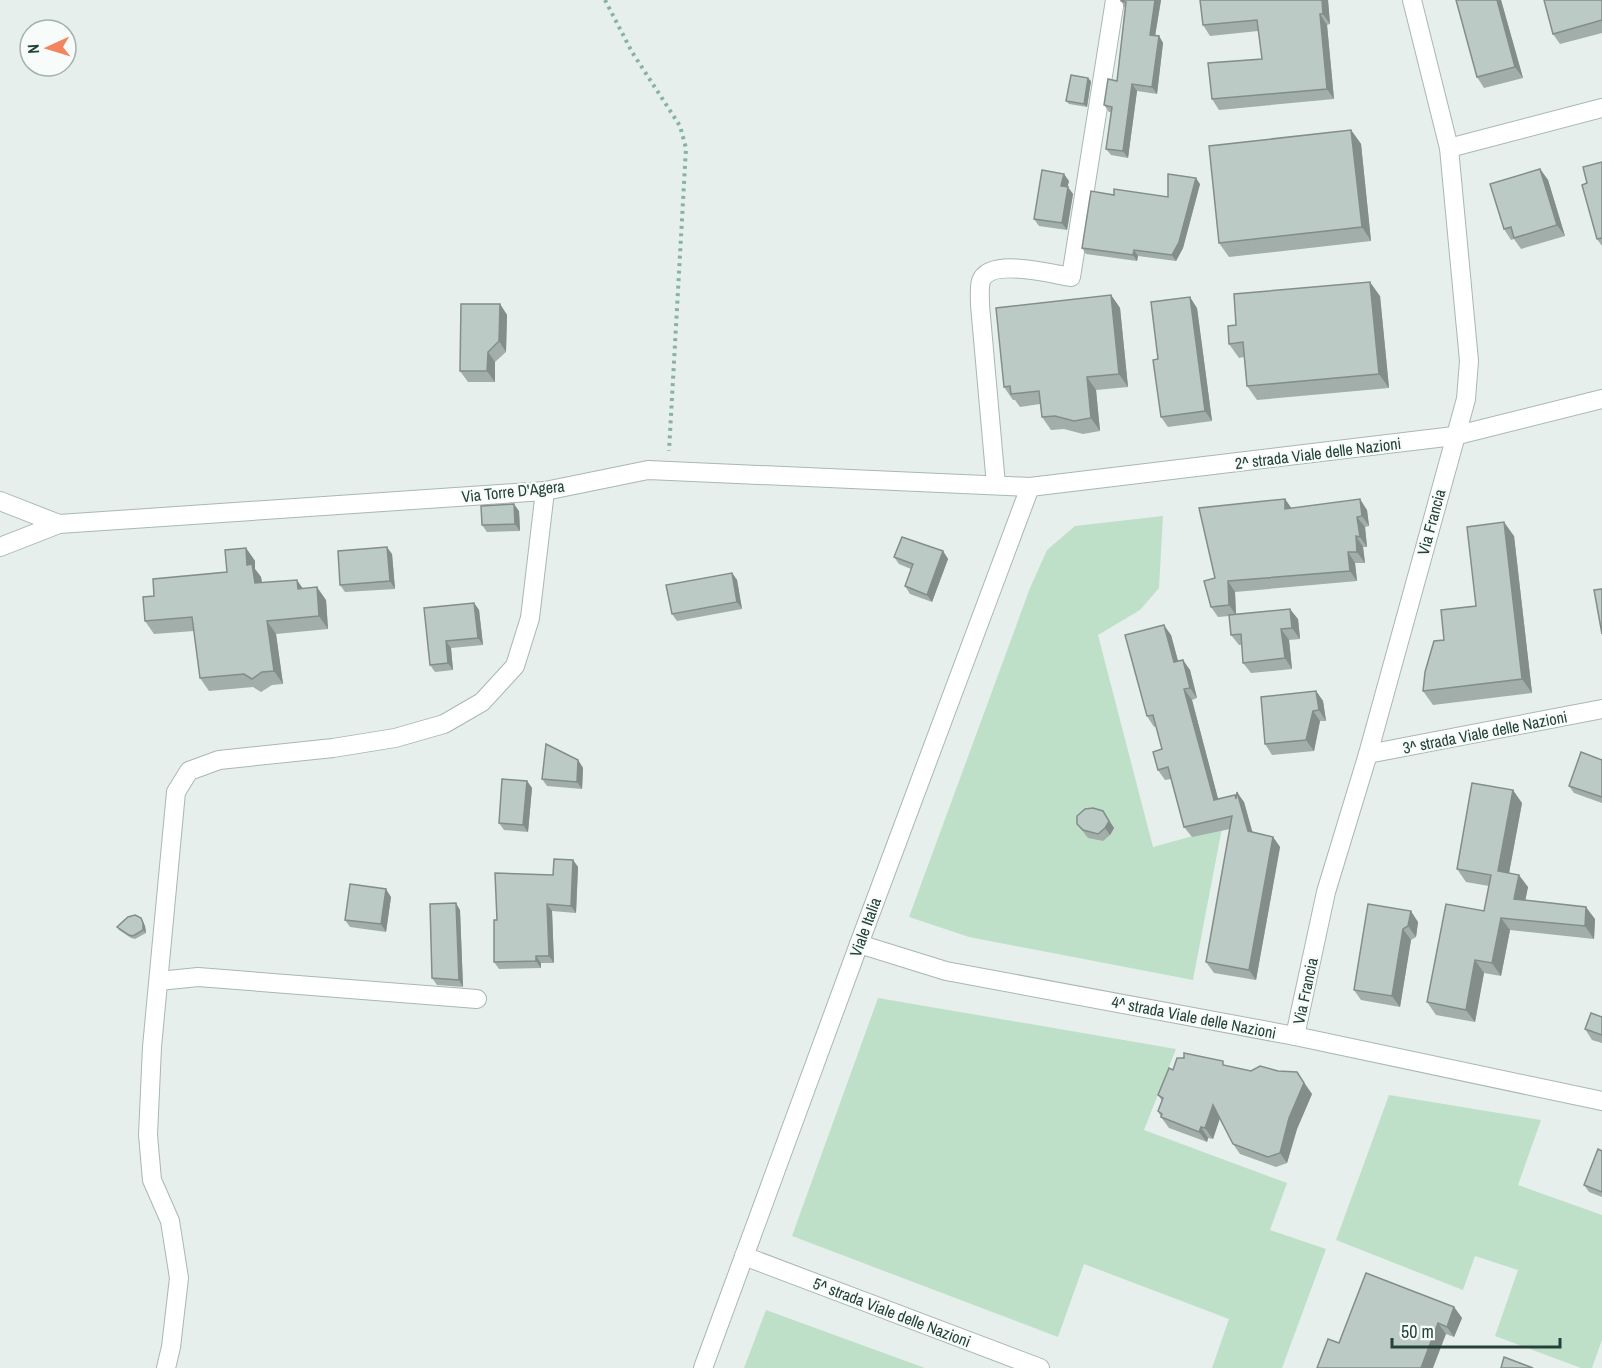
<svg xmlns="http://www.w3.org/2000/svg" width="1602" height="1368" viewBox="0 0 1602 1368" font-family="'Archivo Narrow',sans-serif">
<rect width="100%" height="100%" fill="#e6efeb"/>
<!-- green -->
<g fill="#bfe0c8">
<polygon points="1163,516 1159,588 1140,610 1098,635 1153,847 1222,828 1193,980 969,937 909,917 1030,588 1047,550 1075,526"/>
<polygon points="878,998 1176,1049 1144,1130 1287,1183 1270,1230 1326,1249 1282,1368 1212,1368 1229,1319 1084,1264 1058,1337 792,1236"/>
<polygon points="1389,1095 1541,1120 1518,1185 1602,1215 1602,1340 1592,1368 1581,1368 1495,1336 1518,1270 1475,1256 1463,1290 1336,1240"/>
<polygon points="766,1310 925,1368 744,1368"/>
</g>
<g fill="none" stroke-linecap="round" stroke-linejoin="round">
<!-- street casing -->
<g stroke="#a8b8b2" stroke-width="20">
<g id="street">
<polyline points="1449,148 1602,108"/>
<path d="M996,485L980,305C980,298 979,288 981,281C990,257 1052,274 1071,277L1115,0"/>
<polyline points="0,501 59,524"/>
<polyline points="0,547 59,524 545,491 648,470 1030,487 1454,436 1602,399"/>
<polyline points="1368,754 1602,709"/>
<polyline points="859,944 946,971 1295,1036 1602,1101"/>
<polyline points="159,981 198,977 477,999"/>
<polyline points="1295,1036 1326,892 1368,754 1466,399 1469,361 1449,148 1412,0"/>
<polyline points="744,1256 1040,1368"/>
<polyline points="166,1368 171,1347 179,1278 170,1221 152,1180 148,1135 152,1047 176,792 189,771 219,760 333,748 395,738 444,724 482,702 515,666 530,618 545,491"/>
<polyline points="703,1368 859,944 1030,487"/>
</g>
</g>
<!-- path -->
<polyline stroke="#86b3a5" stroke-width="4" stroke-dasharray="3 4.5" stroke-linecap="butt" points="605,0 632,52 680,126 686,148 669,451"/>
<!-- street -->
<use href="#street" stroke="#fff" stroke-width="18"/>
</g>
<!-- wall -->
<g fill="#a1aea9">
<polygon points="1161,0 1155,36 1159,36 1163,43 1157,94 1137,91 1128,158 1111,155 1106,149 1111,112 1109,112 1104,105 1117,81 1125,8 1121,1"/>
<polygon points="1328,0 1330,24 1327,25 1334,99 1219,110 1212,99 1262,59 1258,31 1210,36 1203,25"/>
<polygon points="1456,0 1501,0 1523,78 1484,88 1477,77"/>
<polygon points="1602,0 1602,33 1560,44 1553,34"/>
<polygon points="1091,81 1087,107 1069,104 1066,101"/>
<polygon points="1351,130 1361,144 1371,241 1229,257 1219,243"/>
<polygon points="1602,162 1602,246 1597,239 1587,183"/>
<polygon points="1540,169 1548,180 1565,236 1521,249 1514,239 1511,240 1504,229"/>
<polygon points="1069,181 1067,187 1073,194 1067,230 1039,226 1034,219"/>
<polygon points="1200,184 1183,248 1176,261 1138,256 1137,261 1086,254 1082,248 1114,195 1168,197"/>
<polygon points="1111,295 1120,308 1128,387 1096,390 1100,431 1083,434 1064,429 1051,430 1042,417 1040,404 1020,407 1015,400 1013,400 1004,387"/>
<polygon points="1380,296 1389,388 1257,400 1247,386 1244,357 1239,358 1229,344 1236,325"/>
<polygon points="500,304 507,315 506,352 495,362 495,382 468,382 460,371"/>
<polygon points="1197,308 1212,421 1168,427 1161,417"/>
<polygon points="1285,499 1291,508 1367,510 1369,526 1365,527 1367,547 1363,547 1365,563 1355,563 1357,581 1235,592 1236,614 1298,619 1300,639 1289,640 1292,669 1251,673 1243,663 1242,645 1239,645 1231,635 1229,616 1218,617 1211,607 1215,578"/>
<polygon points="519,511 520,531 487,532 482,525"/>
<polygon points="1514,536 1532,693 1433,705 1423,691 1444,640 1476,606"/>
<polygon points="246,548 255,561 255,569 261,577 262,583 303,588 326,600 328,629 276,634 283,684 272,685 261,692 253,687 209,691 200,678 194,631 154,634 145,621 227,572"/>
<polygon points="943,551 948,559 932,602 910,594 905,586 911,569 899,564 894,557"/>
<polygon points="392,554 395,589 345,592 340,585"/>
<polygon points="732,573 737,580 742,609 677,621 672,614"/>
<polygon points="474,603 479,610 483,645 451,648 453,670 435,672 430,665 424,608"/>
<polygon points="1171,635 1178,661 1190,670 1197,698 1192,700 1218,799 1235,795 1244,802 1252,832 1273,837 1280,847 1256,980 1214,973 1206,962 1230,829 1192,837 1184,827 1171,779 1165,780 1158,770 1162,749 1156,726 1154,727 1147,716"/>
<polygon points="1316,691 1323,701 1326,721 1320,721 1314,751 1272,755 1265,744"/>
<polygon points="578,760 583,768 582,789 547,786 542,779"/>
<polygon points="1602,760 1602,803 1574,793 1569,786"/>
<polygon points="527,781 532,788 528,832 504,830 499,823"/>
<polygon points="1522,803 1509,873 1528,887 1525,900 1595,919 1594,939 1510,930 1501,976 1484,973 1475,1022 1436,1015 1427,1002 1484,911 1489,886 1466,882 1457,869"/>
<polygon points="1103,811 1114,828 1110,835 1103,841 1088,838 1077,824"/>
<polygon points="573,860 578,867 576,913 552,911 554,963 541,963 541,968 499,969 494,962 497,920 553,875"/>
<polygon points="391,897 386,932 350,927 345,920"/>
<polygon points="1368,904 1418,922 1416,937 1411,940 1400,1007 1361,1000 1354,990"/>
<polygon points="460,910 463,987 437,985 432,978"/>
<polygon points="141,918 145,926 146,933 135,939 131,938 119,930 117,927"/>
<polygon points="1602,1017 1602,1043 1592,1040 1585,1029"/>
<polygon points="1227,1066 1312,1094 1297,1129 1287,1163 1276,1167 1240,1154 1233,1144 1220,1118 1213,1139 1208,1138 1207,1142 1169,1128 1161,1117 1158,1111 1162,1101 1158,1095"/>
<polygon points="1602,1151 1602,1197 1589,1192 1584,1185"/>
<polygon points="1454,1307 1462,1318 1454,1337 1446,1334 1339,1343"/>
</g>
<!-- shaded-wall -->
<g fill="#838d89">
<polygon points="1155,0 1161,0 1154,42 1150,35"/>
<polygon points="1322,0 1328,0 1330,24 1323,14"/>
<polygon points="1497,0 1501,0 1523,78 1515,67"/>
<polygon points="1320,14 1327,25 1334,99 1327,89"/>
<polygon points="1159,36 1163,43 1157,94 1152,87"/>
<polygon points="1088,78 1091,81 1087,107 1084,104"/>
<polygon points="1132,84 1137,91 1128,158 1123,151"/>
<polygon points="1351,130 1361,144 1371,241 1362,227"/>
<polygon points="1540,169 1548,180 1565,236 1557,225"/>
<polygon points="1064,174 1069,181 1066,193 1061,186"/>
<polygon points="1196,178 1200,184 1183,248 1176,261 1172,255"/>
<polygon points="1068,187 1073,194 1067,230 1062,223"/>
<polygon points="1134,250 1138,256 1137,261 1133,255"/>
<polygon points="1370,282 1380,296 1389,388 1379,374"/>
<polygon points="1111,295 1120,308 1128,387 1119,374"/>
<polygon points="1190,297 1197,308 1212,421 1205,411"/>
<polygon points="500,304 507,315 506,352 499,341"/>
<polygon points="488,352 495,362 495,382 487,371"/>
<polygon points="1087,377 1096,390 1100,431 1091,418"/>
<polygon points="1285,499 1292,509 1285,509"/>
<polygon points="1360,499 1367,510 1369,526 1362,516"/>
<polygon points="514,504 519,511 520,531 515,524"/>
<polygon points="1357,517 1365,527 1367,547 1360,537"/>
<polygon points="1504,522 1514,536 1532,693 1522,679"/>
<polygon points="1356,536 1363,547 1365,563 1357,552"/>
<polygon points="387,547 392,554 395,589 390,581"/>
<polygon points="246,548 255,561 255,569 261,577 264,596 255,583 247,565"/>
<polygon points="943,551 948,559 932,602 927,595"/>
<polygon points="1348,552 1355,563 1357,581 1350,571"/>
<polygon points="732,573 737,580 742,609 737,602"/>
<polygon points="297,580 306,593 298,589"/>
<polygon points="1228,581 1235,592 1236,615 1229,605"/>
<polygon points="317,587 326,600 328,629 319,616"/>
<polygon points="474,603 479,610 483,645 478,638"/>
<polygon points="1290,609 1298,619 1300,639 1292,628"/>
<polygon points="267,621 276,634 283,684 274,671"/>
<polygon points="1164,625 1171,635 1181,672 1174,662"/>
<polygon points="1281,629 1289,640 1292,669 1285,658"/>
<polygon points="446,641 451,648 453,670 448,663"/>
<polygon points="1183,660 1190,670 1197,698 1190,688"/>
<polygon points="1184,689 1192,700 1221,810 1214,800"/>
<polygon points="1316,691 1323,701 1326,721 1319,710"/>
<polygon points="1313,711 1320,721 1314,751 1306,740"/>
<polygon points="578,760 583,768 582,789 577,782"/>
<polygon points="527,781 532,788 528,832 523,825"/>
<polygon points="1513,790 1522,803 1507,884 1498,871"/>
<polygon points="1237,792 1244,802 1255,841 1248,831 1236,799 1235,795 1239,801"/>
<polygon points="1103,811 1114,828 1110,835 1105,828"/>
<polygon points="1273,837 1280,847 1256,980 1249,970"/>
<polygon points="573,860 578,867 576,913 571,906"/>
<polygon points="1519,875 1528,887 1523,912 1514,899"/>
<polygon points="386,889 391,897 386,932 381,924"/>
<polygon points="456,903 460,910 463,987 459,980"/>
<polygon points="547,904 552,911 554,963 549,956"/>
<polygon points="1586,907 1595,919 1594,939 1585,926"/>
<polygon points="1411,911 1418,922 1416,937 1408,926"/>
<polygon points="141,918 145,926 146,933 143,930"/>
<polygon points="1501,918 1510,930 1501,976 1492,963"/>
<polygon points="1403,929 1411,940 1400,1007 1392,996"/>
<polygon points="536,956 541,963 541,968 536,961"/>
<polygon points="1475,960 1484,973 1475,1022 1466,1010"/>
<polygon points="1297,1072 1312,1094 1297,1129 1287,1163 1280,1153"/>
<polygon points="1213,1105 1221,1115 1213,1139 1205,1128"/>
<polygon points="1201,1127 1208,1138 1207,1142 1199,1132"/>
<polygon points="1454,1307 1462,1318 1454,1337 1447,1327"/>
<polygon points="1438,1323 1446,1334 1433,1368 1421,1368"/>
</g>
<!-- building -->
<g fill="#bbcac4" stroke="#838d89" stroke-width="1.5">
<polygon points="1121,0 1155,0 1150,35 1159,36 1152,87 1132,84 1123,151 1106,149 1112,107 1104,105 1108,79 1117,81 1126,2 1121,1"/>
<polygon points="1200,0 1322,0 1323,14 1320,14 1327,89 1212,99 1208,63 1262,59 1257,20 1203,25"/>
<polygon points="1456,0 1497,0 1515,67 1477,77"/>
<polygon points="1544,0 1602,0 1602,20 1553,34"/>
<polygon points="1071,75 1088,78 1084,104 1066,101"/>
<polygon points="1351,130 1362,227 1219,243 1209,146"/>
<polygon points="1602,162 1602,238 1597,239 1582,185 1587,183 1583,167"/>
<polygon points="1540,169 1557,225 1514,238 1511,227 1504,229 1490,184"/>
<polygon points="1042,170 1064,174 1061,186 1068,187 1062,223 1034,219"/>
<polygon points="1168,174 1196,178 1179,242 1172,255 1134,250 1133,255 1082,248 1091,191 1114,195 1114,189 1168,197"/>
<polygon points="1370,282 1379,374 1247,386 1243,342 1229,344 1228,326 1236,325 1234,294"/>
<polygon points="1111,295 1119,374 1087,377 1091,418 1074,421 1055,416 1042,417 1039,391 1011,394 1010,386 1004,387 996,308"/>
<polygon points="1190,297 1205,411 1161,417 1153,360 1158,359 1151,302"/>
<polygon points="461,304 500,304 499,341 488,352 487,371 460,371"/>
<polygon points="1285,499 1285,509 1360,499 1362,516 1357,517 1360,537 1356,536 1357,552 1348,552 1350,571 1228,581 1229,605 1211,607 1204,581 1215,578 1199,508"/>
<polygon points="514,504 515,524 482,525 481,506"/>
<polygon points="1504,522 1522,679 1423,691 1425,672 1434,641 1444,640 1441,610 1476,606 1467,527"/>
<polygon points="902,537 943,551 927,595 905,586 913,564 894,557"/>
<polygon points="387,547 390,581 340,585 338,551"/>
<polygon points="246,548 247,565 252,564 255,583 297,580 298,589 317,587 319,616 267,621 274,671 262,672 252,679 244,674 200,678 192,617 145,621 143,597 154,596 153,579 227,572 225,550"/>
<polygon points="732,573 737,602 672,614 666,585"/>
<polygon points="1602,589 1602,634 1594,590"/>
<polygon points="474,603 478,638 446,641 448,663 430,665 424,608"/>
<polygon points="1290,609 1292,628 1281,629 1285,658 1243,663 1241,634 1231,635 1229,615"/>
<polygon points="1164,625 1174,662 1183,660 1190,688 1184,689 1214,800 1235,795 1236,799 1237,792 1248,831 1273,837 1249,970 1206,962 1232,816 1184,827 1168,767 1158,770 1153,752 1162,749 1153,715 1147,716 1125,635"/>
<polygon points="1316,691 1319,710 1313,711 1306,740 1265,744 1261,697"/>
<polygon points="546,744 578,760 577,782 542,779"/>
<polygon points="1581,752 1602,760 1602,797 1569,786"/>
<polygon points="502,779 527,781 523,825 499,823"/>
<polygon points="1472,783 1513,790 1498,871 1519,875 1514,899 1586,907 1585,926 1501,918 1492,963 1475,960 1466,1010 1427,1002 1446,904 1484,911 1491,875 1457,869"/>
<polygon points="1093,808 1103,811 1109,821 1105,828 1098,834 1083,830 1077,824 1077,816 1085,809"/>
<polygon points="554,859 573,860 571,906 547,904 549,956 536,956 536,961 494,962 494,920 497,920 495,873 553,875"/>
<polygon points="350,884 386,889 381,924 345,920"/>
<polygon points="456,903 459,980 432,978 430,904"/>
<polygon points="1368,904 1411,911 1408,926 1403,929 1392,996 1354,990"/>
<polygon points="135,915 141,918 143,923 143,930 133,936 129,935 117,927 128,917"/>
<polygon points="1591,1013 1602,1017 1602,1035 1585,1029"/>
<polygon points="1184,1053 1223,1061 1223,1065 1251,1071 1260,1066 1278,1071 1297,1072 1304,1083 1289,1118 1280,1153 1268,1157 1233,1144 1213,1105 1205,1128 1201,1127 1199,1132 1161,1117 1162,1114 1158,1111 1163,1098 1158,1095 1169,1068 1173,1070 1177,1058 1184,1058"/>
<polygon points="1598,1149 1602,1151 1602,1192 1584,1185"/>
<polygon points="1366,1273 1454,1307 1447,1327 1438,1323 1421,1368 1317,1368 1328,1339 1339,1343"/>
<polygon points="1504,1357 1533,1368 1501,1368"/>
</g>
<g text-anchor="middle" stroke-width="4.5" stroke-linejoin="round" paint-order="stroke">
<!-- street labels -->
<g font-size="16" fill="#24423a" stroke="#f7fbf9">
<text transform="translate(1318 453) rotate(-7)" y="6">2^ strada Viale delle Nazioni</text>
<text transform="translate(513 491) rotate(-6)" y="6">Via Torre D'Agera</text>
<text transform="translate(1431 522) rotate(-75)" y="6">Via Francia</text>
<text transform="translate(1485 732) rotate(-11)" y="6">3^ strada Viale delle Nazioni</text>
<text transform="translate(865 927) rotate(-70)" y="6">Viale Italia</text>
<text transform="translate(1305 991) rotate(-78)" y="6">Via Francia</text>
<text transform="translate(1194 1017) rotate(11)" y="6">4^ strada Viale delle Nazioni</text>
<text transform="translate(892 1312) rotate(21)" y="6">5^ strada Viale delle Nazioni</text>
</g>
</g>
<!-- north arrow -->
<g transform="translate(48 48) rotate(266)"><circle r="28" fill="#f7fbf9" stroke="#a3b1ad" stroke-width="1.5"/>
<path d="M0-4.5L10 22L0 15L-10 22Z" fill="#f4845f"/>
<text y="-9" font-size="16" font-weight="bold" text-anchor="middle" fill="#24423a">N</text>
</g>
<!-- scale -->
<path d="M1392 1338v9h168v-9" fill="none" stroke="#24423a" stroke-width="3"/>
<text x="1401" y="1338" font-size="18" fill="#24423a" stroke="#f7fbf9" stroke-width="4.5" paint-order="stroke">50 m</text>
</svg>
